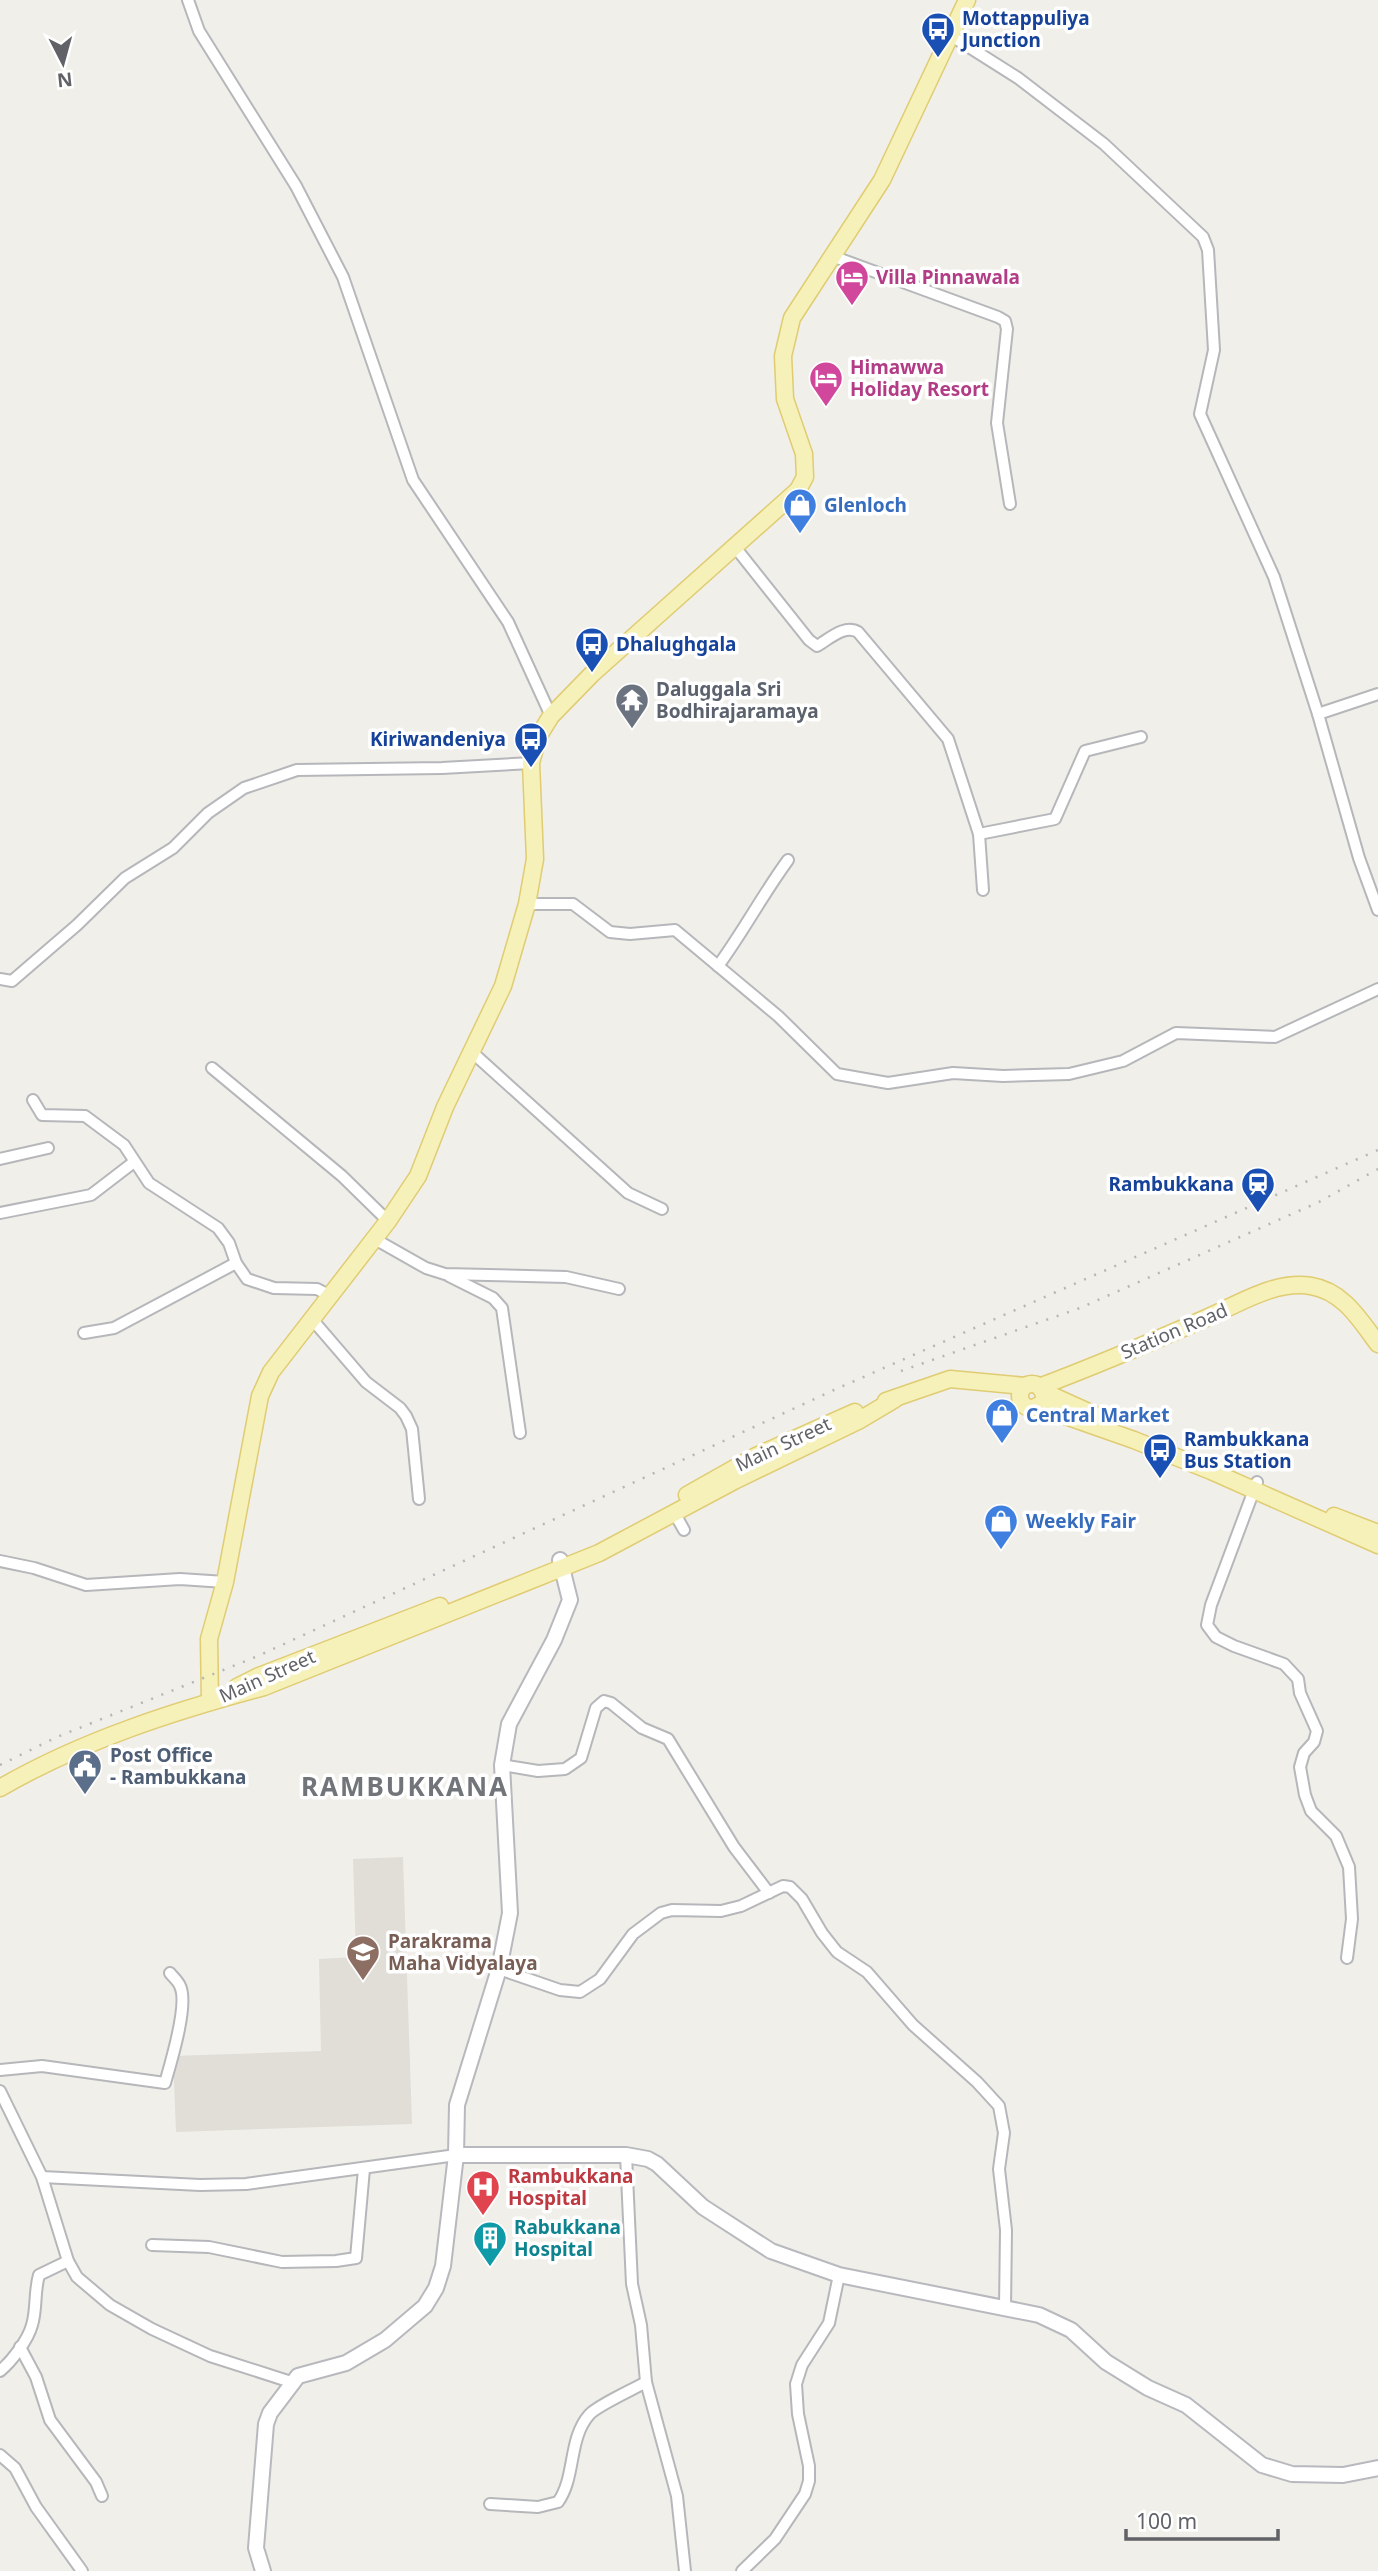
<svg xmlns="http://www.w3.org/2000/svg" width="1378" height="2571" viewBox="0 0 1378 2571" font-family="'Noto Sans',sans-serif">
<rect width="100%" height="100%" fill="#f0efe9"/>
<!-- education -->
<polygon fill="#e0ded7" points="403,1857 412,2124 176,2132 173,2056 321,2051 319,1959 356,1957 353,1859"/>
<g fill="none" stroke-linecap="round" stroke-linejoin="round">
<!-- street casing -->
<g stroke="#b6b7bb" stroke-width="14">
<g id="street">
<polyline points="188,0 199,31 296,186 343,277 413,480 508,622 551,716"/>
<polyline points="950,35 1018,78 1104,144 1203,237 1208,250 1214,350 1200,414 1274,577 1318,714 1359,858 1378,910"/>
<polyline points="832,256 998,317 1005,321 1007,329 997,423 1010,504"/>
<path d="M735,547L809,640L817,646C829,639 845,624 858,632L948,739L979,834L983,890"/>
<polyline points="1318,714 1378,694"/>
<polyline points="979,834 1055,819 1085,751 1141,737"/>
<polyline points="527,904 573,904 610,932 630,934 675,930 778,1016 837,1074 888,1083 953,1073 1003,1076 1069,1074 1123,1061 1176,1033 1275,1037 1378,989"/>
<path d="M718,966C743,932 763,894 788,860"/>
<polyline points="0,979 12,981 77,925 125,878 173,848 208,813 244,788 297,770 442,768 531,763"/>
<polyline points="473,1053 628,1193 662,1209"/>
<polyline points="212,1068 342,1176 388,1221"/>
<polyline points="33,1100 42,1115 85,1116 124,1145 149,1183 218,1228 229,1243 236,1263 247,1279 274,1288 317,1289 329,1295"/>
<polyline points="0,1159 48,1148"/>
<polyline points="0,1213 91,1195 134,1162"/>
<polyline points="373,1238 426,1268 445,1274 566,1277 619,1289"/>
<polyline points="449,1276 493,1298 502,1308 520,1433"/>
<polyline points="311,1318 366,1382 400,1408 406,1416 412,1429 419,1499"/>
<polyline points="84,1333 114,1328 236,1263"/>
<polyline points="1257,1482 1211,1605 1207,1625 1216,1637 1234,1646 1284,1664 1298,1679 1300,1693 1317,1731 1314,1742 1304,1753 1300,1767 1305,1795 1311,1811 1336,1836 1349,1867 1352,1919 1347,1958"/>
<polyline points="675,1514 684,1530"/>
<polyline points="0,1561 34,1568 86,1585 180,1579 225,1582"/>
<polyline points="502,1765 538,1771 565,1769 581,1758 596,1708 604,1701 611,1703 642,1728 668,1739 734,1847 769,1893"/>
<polyline points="499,1969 560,1990 580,1992 600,1979 633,1934 661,1913 672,1910 721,1911 741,1906 783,1886 790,1887 802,1899 822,1933 837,1952 867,1972 913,2025 977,2082 999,2106 1004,2133 999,2169 1006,2230 1005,2308"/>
<path d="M0,2070L42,2066L165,2083C171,2062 189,2004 180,1986C178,1981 173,1977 170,1973"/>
<polyline points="0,2091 42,2177 68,2261 77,2277 110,2305 152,2329 210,2356 291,2382"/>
<polyline points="626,2155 632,2284 641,2325 646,2382 677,2496 685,2571"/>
<polyline points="42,2177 200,2185 246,2184 456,2155"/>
<polyline points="152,2245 209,2247 282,2262 336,2261 356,2258 364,2169"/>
<polyline points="20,2347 36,2377 50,2420 96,2482 102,2496"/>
<path d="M0,2371C12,2361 28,2340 32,2325C37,2309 34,2292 39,2275L68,2261"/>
<polyline points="0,2455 15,2468 36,2507 82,2571"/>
<path d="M490,2504L538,2507L558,2502C576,2477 568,2439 589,2415C596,2406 634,2389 646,2382"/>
<polyline points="742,2571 775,2539 805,2494 809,2481 809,2466 798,2414 796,2384 802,2365 829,2323 839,2275"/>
</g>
</g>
<!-- secondary casing -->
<g stroke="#b7b9be" stroke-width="18">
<g id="secondary">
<polyline points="456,2155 626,2155 648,2159 657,2164 703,2207 771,2251 839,2275 1039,2315 1071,2330 1106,2362 1148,2388 1186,2405 1262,2465 1292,2474 1343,2475 1378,2468"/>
<polyline points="263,2571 256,2548 266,2424 270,2413 298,2376 346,2363 385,2340 425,2306 436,2288 443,2266 456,2155 457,2105 499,1969 510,1913 502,1765 509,1724 554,1640 570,1600 560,1560"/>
</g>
</g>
<!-- primary casing -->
<g stroke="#e0cc72" stroke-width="19">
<g id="primary">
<circle cx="1032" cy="1396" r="12"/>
<path d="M1039,1387C1095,1366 1149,1343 1204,1319C1237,1305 1274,1280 1311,1286C1343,1291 1360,1320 1378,1344"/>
<polyline points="1042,1391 1104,1419"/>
<polyline points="886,1401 950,1379 1025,1386"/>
<polyline points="1037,1406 1134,1440 1211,1471 1378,1545"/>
<polyline points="687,1495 756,1456 855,1412"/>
<polyline points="1334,1516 1378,1533"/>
<polyline points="237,1687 259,1676 440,1606"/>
<polyline points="210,1701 209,1639 225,1582 260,1396 271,1372 388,1221 418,1176 445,1107 503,986 527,904 535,859 531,763 538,737 551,716 592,674 798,490 805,477 804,454 785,399 783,356 792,318 882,180 967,0"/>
<path d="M0,1788C81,1741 174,1711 264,1687L599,1553L734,1481L858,1421L895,1399"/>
</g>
</g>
<!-- street -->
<use href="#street" stroke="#fff" stroke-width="10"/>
<!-- secondary -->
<use href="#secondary" stroke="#fff" stroke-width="14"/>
<!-- primary -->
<use href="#primary" stroke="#f5f1b9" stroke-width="16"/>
<!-- rail -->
<g stroke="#b6b6b7" stroke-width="2.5" stroke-dasharray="2 9" stroke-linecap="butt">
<polyline points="901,1371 1080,1308 1319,1202 1378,1169"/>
<polyline points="0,1765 57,1737 258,1656 834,1390 1378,1150"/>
</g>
</g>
<!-- icons -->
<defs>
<g id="bus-pin" transform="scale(1.75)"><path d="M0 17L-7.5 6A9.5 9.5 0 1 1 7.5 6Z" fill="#1a4fb4" stroke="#fff"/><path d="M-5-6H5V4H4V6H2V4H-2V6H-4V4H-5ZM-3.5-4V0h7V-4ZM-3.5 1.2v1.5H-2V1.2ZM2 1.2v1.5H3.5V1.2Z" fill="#fff"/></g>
<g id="hotel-pin" transform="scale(1.75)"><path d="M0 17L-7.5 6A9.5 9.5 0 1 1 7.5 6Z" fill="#d1479c" stroke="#fff"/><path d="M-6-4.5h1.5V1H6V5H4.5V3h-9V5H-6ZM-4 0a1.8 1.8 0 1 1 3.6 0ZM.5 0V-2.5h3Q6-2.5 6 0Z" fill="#fff"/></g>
<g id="shop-pin" transform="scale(1.75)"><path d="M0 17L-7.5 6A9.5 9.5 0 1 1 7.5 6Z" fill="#3f7fe0" stroke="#fff"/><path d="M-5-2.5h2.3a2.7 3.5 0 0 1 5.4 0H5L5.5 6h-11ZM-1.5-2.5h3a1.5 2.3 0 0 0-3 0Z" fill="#fff"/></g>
<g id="temple-pin" transform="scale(1.75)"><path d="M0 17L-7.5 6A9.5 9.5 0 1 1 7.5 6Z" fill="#6b7280" stroke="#fff"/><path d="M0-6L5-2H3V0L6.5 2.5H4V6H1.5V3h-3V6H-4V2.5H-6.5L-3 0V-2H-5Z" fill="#fff"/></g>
<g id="station-pin" transform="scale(1.75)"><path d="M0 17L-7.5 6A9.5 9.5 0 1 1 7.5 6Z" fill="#1a4fb4" stroke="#fff"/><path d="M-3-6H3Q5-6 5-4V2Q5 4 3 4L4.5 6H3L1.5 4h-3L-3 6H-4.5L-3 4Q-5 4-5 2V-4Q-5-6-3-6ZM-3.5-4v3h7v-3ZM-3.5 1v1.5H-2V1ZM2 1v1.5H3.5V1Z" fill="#fff"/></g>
<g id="civic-pin" transform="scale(1.75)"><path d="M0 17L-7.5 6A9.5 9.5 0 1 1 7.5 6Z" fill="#5c6f8a" stroke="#fff"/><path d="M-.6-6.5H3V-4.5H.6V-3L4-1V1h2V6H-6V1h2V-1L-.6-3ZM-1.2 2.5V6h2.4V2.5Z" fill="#fff"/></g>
<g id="school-pin" transform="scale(1.75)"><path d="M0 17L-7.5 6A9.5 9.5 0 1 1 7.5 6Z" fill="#8d6e63" stroke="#fff"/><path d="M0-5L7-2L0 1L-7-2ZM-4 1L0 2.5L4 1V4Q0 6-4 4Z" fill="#fff"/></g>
<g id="hospital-pin" transform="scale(1.75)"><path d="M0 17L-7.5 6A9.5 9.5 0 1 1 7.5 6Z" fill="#e0444e" stroke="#fff"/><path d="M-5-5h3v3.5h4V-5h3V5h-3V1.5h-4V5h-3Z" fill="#fff"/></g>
<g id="building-pin" transform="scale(1.75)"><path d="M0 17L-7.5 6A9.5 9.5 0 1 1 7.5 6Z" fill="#0f9aa8" stroke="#fff"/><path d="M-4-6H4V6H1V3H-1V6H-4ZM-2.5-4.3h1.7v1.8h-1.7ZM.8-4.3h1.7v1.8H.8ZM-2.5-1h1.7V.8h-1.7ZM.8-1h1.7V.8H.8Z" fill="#fff"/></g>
</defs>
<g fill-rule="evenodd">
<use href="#bus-pin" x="938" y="29"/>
<use href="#hotel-pin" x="852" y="277"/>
<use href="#hotel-pin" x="826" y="378"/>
<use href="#shop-pin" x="800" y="505"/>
<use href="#bus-pin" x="592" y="644"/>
<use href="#temple-pin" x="632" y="700"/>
<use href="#bus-pin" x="531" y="739"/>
<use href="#station-pin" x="1258" y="1184"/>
<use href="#shop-pin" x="1002" y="1415"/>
<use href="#bus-pin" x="1160" y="1450"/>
<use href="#shop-pin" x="1001" y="1521"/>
<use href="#civic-pin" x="85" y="1766"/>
<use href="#school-pin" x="363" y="1952"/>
<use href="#hospital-pin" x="483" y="2187"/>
<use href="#building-pin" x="490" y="2238"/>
</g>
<g text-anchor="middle" stroke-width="7" stroke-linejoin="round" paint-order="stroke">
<!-- transit labels -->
<g font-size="19" font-weight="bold" fill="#164399" stroke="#fff" text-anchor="start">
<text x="962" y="25">Mottappuliya<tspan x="962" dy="22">Junction</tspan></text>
<text x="616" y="651">Dhalughgala</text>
<text x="506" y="746" text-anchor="end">Kiriwandeniya</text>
<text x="1234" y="1191" text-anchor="end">Rambukkana</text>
<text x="1184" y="1446">Rambukkana<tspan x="1184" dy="22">Bus Station</tspan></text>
</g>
<!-- hotel labels -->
<g font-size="19" font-weight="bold" fill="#b23c85" stroke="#fff" text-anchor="start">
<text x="876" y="284">Villa Pinnawala</text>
<text x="850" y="374">Himawwa<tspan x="850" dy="22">Holiday Resort</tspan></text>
</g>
<!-- shop labels -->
<g font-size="19" font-weight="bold" fill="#366cbe" stroke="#fff" text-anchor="start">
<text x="824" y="512">Glenloch</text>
<text x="1026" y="1422">Central Market</text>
<text x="1026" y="1528">Weekly Fair</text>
</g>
<!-- worship labels -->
<g font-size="19" font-weight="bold" fill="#5b616d" stroke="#fff" text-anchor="start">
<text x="656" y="696">Daluggala Sri<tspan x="656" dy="22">Bodhirajaramaya</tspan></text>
</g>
<!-- street labels -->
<g font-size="19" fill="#606267" stroke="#fff">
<text transform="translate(1174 1331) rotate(-23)" y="7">Station Road</text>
<text transform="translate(783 1444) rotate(-25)" y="7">Main Street</text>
<text transform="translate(267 1676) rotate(-24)" y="7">Main Street</text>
</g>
<!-- service labels -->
<g font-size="19" font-weight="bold" fill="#4e5e75" stroke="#fff" text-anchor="start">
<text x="110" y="1762">Post Office<tspan x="110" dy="22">- Rambukkana</tspan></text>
</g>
<!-- education labels -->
<g font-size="19" font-weight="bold" fill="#785e54" stroke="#fff" text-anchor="start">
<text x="388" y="1948">Parakrama<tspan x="388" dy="22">Maha Vidyalaya</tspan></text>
</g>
<!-- health labels -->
<g font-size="19" font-weight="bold" fill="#be3a42" stroke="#fff" text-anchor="start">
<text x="508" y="2183">Rambukkana<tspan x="508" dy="22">Hospital</tspan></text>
</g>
<!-- culture labels -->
<g font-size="19" font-weight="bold" fill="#0d838f" stroke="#fff" text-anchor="start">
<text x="514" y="2234">Rabukkana<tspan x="514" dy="22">Hospital</tspan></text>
</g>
<!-- district labels -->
<g font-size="26" font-weight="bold" letter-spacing="2" fill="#717479" stroke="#fff">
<text x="405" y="1796">RAMBUKKANA</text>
</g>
</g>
<!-- north arrow -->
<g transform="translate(63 63) rotate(174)" stroke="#ffffff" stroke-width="5" paint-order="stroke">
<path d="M0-5L12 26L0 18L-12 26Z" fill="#606267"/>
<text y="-10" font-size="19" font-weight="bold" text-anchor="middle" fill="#606267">N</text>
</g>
<!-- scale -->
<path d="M1126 2529v10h152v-10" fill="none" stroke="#606267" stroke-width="3.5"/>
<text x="1136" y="2529" font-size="21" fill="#606267" stroke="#ffffff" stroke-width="5" paint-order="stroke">100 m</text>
</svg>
